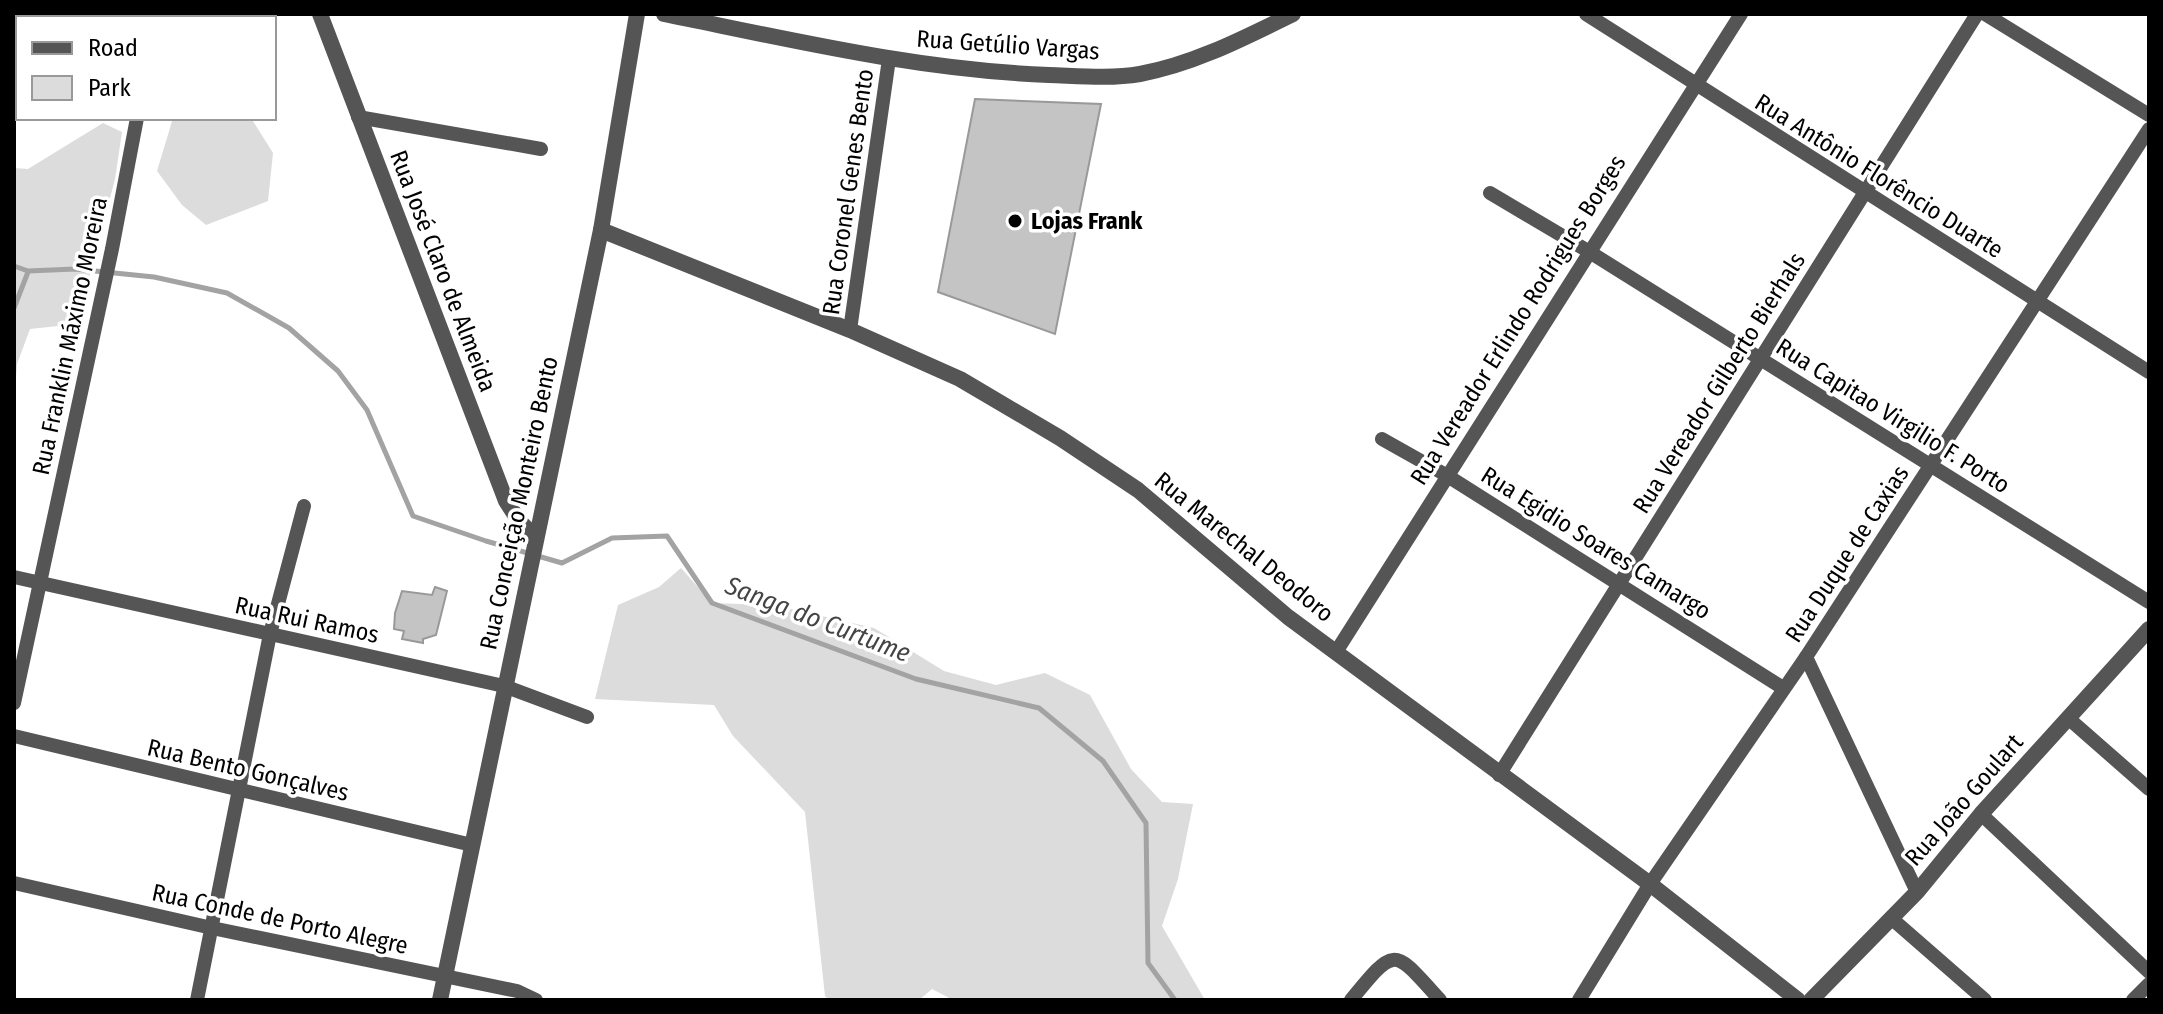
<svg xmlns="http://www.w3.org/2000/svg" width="2163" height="1014" viewBox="0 0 2163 1014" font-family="'Fira Sans Condensed',sans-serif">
<rect width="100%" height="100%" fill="#fff"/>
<!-- green -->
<g fill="#dcdcdc">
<polygon points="173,118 251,118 273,153 268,201 206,225 182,205 157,171"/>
<polygon points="103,123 122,132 115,179 77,324 30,329 17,364 14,404 14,168 28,169"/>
<polygon points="681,568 712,603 774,605 874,628 944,671 996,685 1045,673 1090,695 1131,769 1162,802 1193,804 1178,879 1162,926 1205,1000 953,1000 932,989 919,1000 829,1000 825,996 805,812 733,736 714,705 595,699 618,605 659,587"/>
</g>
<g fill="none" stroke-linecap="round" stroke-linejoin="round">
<!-- stream -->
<g stroke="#a3a3a3" stroke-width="5">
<polyline points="14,266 28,271 75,269 154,277 227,293 289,328 338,371 367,410 413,516 486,541 562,563 612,538 667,536 712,603 916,679 1039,708 1103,761 1146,823 1148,963 1175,1000"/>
<polyline points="14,308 28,272"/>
</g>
</g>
<!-- building -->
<g fill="#c4c4c4" stroke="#999" stroke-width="2">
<polygon points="975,99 1101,104 1055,334 938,292"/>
<polygon points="435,587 447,591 436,635 423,639 423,643 402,639 404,631 394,629 395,613 402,591 432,595"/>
</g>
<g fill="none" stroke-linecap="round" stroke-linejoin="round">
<!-- minor -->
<g stroke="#555" stroke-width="14">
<polyline points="1586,14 2149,372"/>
<polyline points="1985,14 2149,115"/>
<polyline points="155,18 156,14"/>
<polyline points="358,117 541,149"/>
<polyline points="1490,193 1588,251 2149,602"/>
<polyline points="850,330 889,59"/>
<polyline points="1382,439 1446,475 1783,688"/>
<polyline points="14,577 504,686 587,717"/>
<polyline points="1336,652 1741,14"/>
<polyline points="1806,657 1917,892"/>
<polyline points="14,703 112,249 137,118"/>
<polyline points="2068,718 2149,789"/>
<polyline points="14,736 472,845"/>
<polyline points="1499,775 1977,14"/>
<polyline points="1981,814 2149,972"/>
<polyline points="14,883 212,928 517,991 536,1000"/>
<polyline points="1891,918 1985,1000"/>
<polyline points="197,1000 270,634 304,506"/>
<path d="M1351,1000C1396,945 1393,948 1440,1000"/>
<polyline points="1579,1000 1650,884 1806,657 2149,129"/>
<polyline points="2133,1000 2149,984"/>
</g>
<!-- tertiary -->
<g stroke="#555" stroke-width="16">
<polyline points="320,14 506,501 519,521 536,538"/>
<path d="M664,14C792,40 918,70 1049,75C1079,76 1110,79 1140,74C1194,64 1244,38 1293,14"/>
<polyline points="601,230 850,330 960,379 1060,438 1138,490 1288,617 1650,884 1798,1000"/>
<polyline points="440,1000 601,230 637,14"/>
<polyline points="1811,1000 1917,892 1981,814 2149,629"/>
</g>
</g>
<!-- markers -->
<circle fill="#000" stroke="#fff" stroke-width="3" cx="1015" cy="221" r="8"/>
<g text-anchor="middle" stroke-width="7" stroke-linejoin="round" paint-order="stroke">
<!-- street labels -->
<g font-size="24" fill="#000" stroke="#fff">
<text transform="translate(1008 45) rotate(4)" y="8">Rua Getúlio Vargas</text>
<text transform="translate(1879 176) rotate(32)" y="8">Rua Antônio Florêncio Duarte</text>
<text transform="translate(848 192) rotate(-82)" y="8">Rua Coronel Genes Bento</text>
<text transform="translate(443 271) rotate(69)" y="8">Rua José Claro de Almeida</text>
<text transform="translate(1518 320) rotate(-58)" y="8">Rua Vereador Erlindo Rodrigues Borges</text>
<text transform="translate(70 336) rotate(-78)" y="8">Rua Franklin Máximo Moreira</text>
<text transform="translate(1719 383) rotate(-58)" y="8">Rua Vereador Gilberto Bierhals</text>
<text transform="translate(1893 416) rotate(32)" y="8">Rua Capitao Virgilio F. Porto</text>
<text transform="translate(519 503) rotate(-78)" y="8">Rua Conceição Monteiro Bento</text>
<text transform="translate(1596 543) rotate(32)" y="8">Rua Egidio Soares Camargo</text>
<text transform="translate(1244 547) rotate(39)" y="8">Rua Marechal Deodoro</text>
<text transform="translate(1847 554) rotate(-57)" y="8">Rua Duque de Caxias</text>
<text transform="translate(307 620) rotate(12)" y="8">Rua Rui Ramos</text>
<text transform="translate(248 770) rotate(13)" y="8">Rua Bento Gonçalves</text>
<text transform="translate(1964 800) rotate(-49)" y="8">Rua João Goulart</text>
<text transform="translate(280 919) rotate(12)" y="8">Rua Conde de Porto Alegre</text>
</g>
<!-- poi labels -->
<g font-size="24" font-weight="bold" fill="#000" stroke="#fff" text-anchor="start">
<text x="1031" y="229">Lojas Frank</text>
</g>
<!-- water labels -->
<g font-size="26" font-style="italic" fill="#444" stroke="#fff">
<text transform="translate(818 619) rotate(21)" y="9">Sanga do Curtume</text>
</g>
</g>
<!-- border -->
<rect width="2163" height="1014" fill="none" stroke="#000000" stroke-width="32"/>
<!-- legend -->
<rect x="16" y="16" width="260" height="104" fill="#ffffff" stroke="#999999" stroke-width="2"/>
<rect x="32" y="42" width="40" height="12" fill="#555555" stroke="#999999" stroke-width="2"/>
<text x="88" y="56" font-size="24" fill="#000000">Road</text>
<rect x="32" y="76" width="40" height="24" fill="#dcdcdc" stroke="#999999" stroke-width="2"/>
<text x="88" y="96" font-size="24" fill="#000000">Park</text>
</svg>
